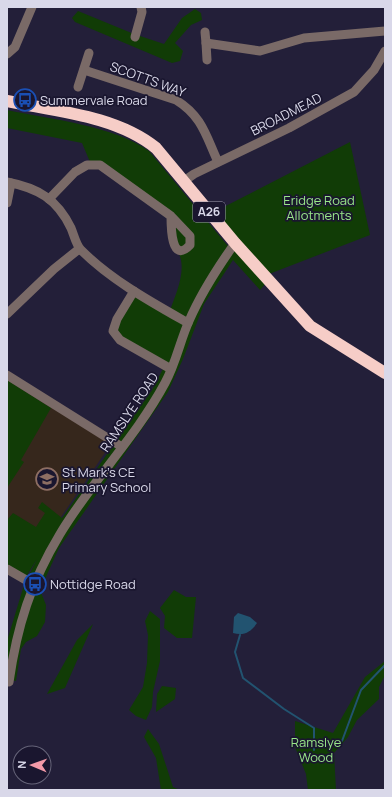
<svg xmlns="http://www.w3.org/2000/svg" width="392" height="797" viewBox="0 0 392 797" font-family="Manrope,sans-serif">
<rect width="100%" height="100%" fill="#231f39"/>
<!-- education -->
<polygon fill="#36271c" points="7,380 111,444 39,549 7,565"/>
<!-- green -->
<g fill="#113c06">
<polygon points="195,9 201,13 202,20 191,25 175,43 183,51 180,61 172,63 75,22 72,18 78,11 134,34 164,44 182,18"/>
<path d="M7,110C49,119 115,126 149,151L227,245L232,250L235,247L267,282L260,290L233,260L204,304L183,359L168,392L59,548L40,590L46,605L45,622L37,636L26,642L21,649L16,681L7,679V641L24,585L37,559L26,577L7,565V520L13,513L36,527L45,513L38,508L42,502L62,518L152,390L165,365L115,332L134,293L169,313C175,296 187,271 179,254L171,215L90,162L82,143L7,128Z"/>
<polygon points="350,142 370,235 269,274 214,212"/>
<polygon points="7,380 51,408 21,460 24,462 7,488"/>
<polygon points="174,590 186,597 196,597 192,638 177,638 164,628 165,616 160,608"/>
<polygon points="150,611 160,619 160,661 153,692 152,707 146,720 136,716 129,710 143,687 147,663 148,635 145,621"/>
<polygon points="93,624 65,688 47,694 77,640"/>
<polygon points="385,661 385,675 379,687 379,699 357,720 348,737 334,753 336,790 308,790 306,774 295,747 295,721 333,733 365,677"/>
<polygon points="162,686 176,688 175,699 156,712 157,694"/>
<polygon points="148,729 159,744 173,787 180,790 161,790 156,758 144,737"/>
</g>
<!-- water -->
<path fill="#225370" d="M238,613L250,617L257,623C251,632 244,636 233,633L234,617Z"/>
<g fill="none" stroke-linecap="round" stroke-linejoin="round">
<!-- stream -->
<g stroke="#225370" stroke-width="2">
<polyline points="240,635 235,652 243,678 284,709 314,728 314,750"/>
<polyline points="335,746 342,741 361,690 385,665"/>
</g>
<!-- minor -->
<g stroke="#7a6a67" stroke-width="9">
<polyline points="205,32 206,43"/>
<polyline points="135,37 142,12 141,7"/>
<polyline points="7,54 15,47 32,7"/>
<polyline points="207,60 206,43 260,51 304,38 385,31"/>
<path d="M84,70L176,100C202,116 206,136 218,162"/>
<polyline points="78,87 89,53"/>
<polyline points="184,181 194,174 289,128 354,92 374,70 385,51"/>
<path d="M7,182C38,188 57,199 71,228C74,235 76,245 81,250C111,280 151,302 188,323"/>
<path d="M49,199L75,172L87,165H100L171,216L190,236V245C171,265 171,226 171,216"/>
<polyline points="7,203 11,183"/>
<polyline points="134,291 117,319 113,331 120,340 171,369"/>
<polyline points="7,314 54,269 79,249"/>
<polyline points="7,375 122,447"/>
<polyline points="7,569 33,584"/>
<path d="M9,682C17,626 31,582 60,534C91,482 136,437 165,383C176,363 180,341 189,321C201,293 218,267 235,243"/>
</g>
<!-- highway -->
<path stroke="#f6cdc7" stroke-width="12" d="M7,101C56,111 117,116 156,148L235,243L310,326L385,373"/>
</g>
<!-- icons -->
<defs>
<g id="bus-ring" transform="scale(1.15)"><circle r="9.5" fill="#1a162f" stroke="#1a4fb4" stroke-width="1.5"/><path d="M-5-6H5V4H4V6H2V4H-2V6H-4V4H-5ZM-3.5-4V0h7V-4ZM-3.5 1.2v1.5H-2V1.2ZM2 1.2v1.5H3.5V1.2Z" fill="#1a4fb4"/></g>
<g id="school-ring" transform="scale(1.15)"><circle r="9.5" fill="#1a162f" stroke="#8d6e63" stroke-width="1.5"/><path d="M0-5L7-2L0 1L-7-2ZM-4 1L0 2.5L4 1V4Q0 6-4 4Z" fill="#8d6e63"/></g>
</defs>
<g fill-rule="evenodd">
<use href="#bus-ring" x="25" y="100"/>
<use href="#school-ring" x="47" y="479"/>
<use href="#bus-ring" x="35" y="584"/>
</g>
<g text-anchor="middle" stroke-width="3.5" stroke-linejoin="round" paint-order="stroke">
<!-- shield labels -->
<rect fill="#1a162f" stroke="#a09eb1" stroke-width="1" x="193" y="202" width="32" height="20" rx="3"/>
<g font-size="12" font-weight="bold" fill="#d9d8e9">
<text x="209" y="216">A26</text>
</g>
<!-- street labels -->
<g font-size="13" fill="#d9d8e9" stroke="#1a162f">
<text transform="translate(148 79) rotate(20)" y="5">SCOTTS WAY</text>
<text transform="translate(286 114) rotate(-27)" y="5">BROADMEAD</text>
<text transform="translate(129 412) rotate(-56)" y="5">RAMSLYE ROAD</text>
</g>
<!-- poi labels -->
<g font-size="13" fill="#d9d8e9" stroke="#1a162f" text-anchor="start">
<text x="40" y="105">Summervale Road</text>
<text x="62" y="477">St Mark's CE<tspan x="62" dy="15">Primary School</tspan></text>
<text x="50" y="589">Nottidge Road</text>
</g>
<!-- park labels -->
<g font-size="13" fill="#99e789" stroke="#1a162f">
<text x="319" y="205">Eridge Road<tspan x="319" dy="15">Allotments</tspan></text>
<text x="316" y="747">Ramslye<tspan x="316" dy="15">Wood</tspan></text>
</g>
</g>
<!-- border -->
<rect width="392" height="797" fill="none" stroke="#d9d8e9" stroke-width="16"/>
<!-- north arrow -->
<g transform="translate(32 765) rotate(272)"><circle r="19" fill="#1a162f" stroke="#666479"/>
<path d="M0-3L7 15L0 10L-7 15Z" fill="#f39aa9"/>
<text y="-6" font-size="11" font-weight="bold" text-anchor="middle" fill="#d9d8e9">N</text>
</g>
</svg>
